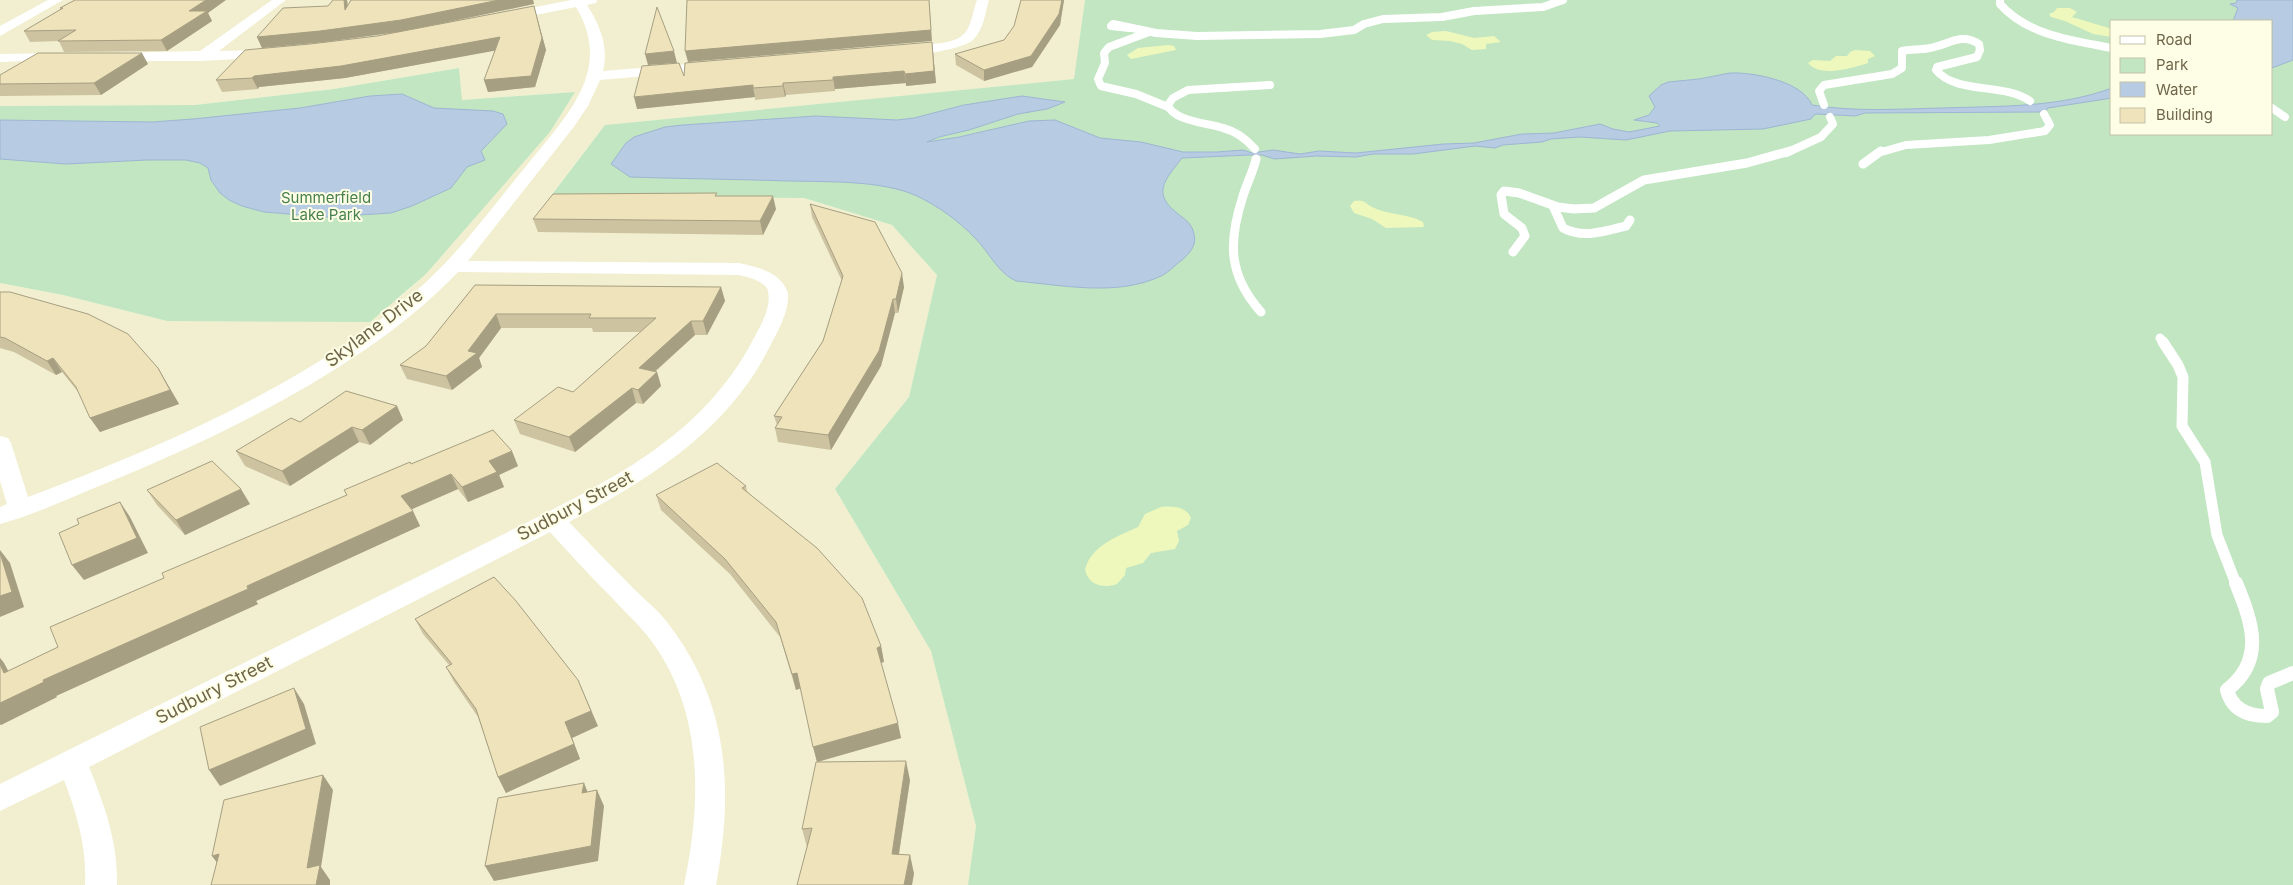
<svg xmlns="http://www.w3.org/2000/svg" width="2293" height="885" viewBox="0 0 2293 885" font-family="Inter,sans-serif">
<rect width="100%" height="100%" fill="#fafae1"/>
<!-- residential -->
<polygon fill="#f1efd0" points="0,0 1085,0 1075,79 605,125 550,196 804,198 892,225 937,275 909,397 835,489 931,651 976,826 968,885 0,885 0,283 63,295 167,321 397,300 426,274 550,132 575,92 462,100 459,68 334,89 195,105 0,106"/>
<!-- green -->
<g fill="#c1e6c1" fill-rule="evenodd">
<path d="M1085,0H2293V885H968L976,826L931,651L835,489L909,397L937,275L892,225L804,198L550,197L605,125L1074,79ZM2112,21H2272V134H2112Z"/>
<polygon points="459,68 462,100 575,92 550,132 426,274 370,322 167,321 63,295 0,283 0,106 195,105 334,89"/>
</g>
<!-- sand -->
<g fill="#eef8bd">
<polygon points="2057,8 2070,8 2077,12 2072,17 2112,29 2112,37 2093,34 2065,21 2051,17 2049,14 2054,12"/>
<polygon points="1446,31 1474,38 1494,36 1501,42 1486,44 1486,49 1472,50 1462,44 1450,41 1432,40 1426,35 1432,32"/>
<polygon points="1169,45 1174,46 1176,50 1131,59 1127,55 1138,48"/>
<path d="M1855,50L1870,51L1875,56L1868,59V63C1853,68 1820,78 1808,63L1813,60L1830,61L1836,56H1847L1850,52Z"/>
<path d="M1354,201C1364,199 1365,203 1372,207C1387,215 1407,213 1423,222L1424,227L1386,228L1372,219L1354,213L1350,206Z"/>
<path d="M1161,507C1172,506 1186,506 1191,518L1188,525L1177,531L1179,541L1175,549L1151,553L1143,563L1126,568L1125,575L1117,584C1102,589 1089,585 1085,570C1090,546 1118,536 1138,527L1145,514Z"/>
</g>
<!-- water -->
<g fill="#b7cbe2" stroke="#9eb6d3">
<polygon points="2237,0 2293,0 2293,60 2272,68 2272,21 2233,21 2238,8 2230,4 2236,3"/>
<path d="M1730,73C1753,72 1802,81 1812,105C1855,112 1898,109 1942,108C1999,106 2058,108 2112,88V98L2048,108L2045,112L1865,113L1855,116L1817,114L1814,115L1811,119L1763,129L1670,131L1626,140L1580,137L1551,139L1542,142L1503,145L1495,148L1475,146L1413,154H1373L1356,157L1317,156L1274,159L1262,155H1249L1182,158C1165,180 1151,193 1178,214C1186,220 1192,224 1194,234C1197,245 1190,253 1182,260C1175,265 1168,273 1161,276C1117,297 1062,285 1016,281C998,273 989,252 975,238C959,221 938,206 917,196C882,180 828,182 789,181C736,179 683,179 630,177L611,164L626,143L634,137L665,127L683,125L816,116L897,120L914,118L964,105L1022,96L1065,102L1047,109L1018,114L969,130L939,137L927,142L959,137L1029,121L1055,120L1100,138L1141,142L1183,152H1217L1243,150L1252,153L1273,150L1300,154L1319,151L1356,153L1443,144L1474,143L1522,134L1554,133L1600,124L1613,129L1629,132L1660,126L1657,123L1634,120L1649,115L1655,107L1649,96L1661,85L1668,82L1699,79Z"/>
<polygon points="402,94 434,108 493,111 503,114 507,124 481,151 485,160 467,167 451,188 412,206 391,213 326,217 264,212 242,206 229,200 220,193 211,180 208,168 200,163 186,160 147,160 66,164 0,159 0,120 152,122 193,119 300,108 370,96"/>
</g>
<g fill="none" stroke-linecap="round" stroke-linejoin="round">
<!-- lane-far3 -->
<g stroke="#fff" stroke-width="8">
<path d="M2000,0V4C2027,35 2073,41 2112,48"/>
<polyline points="1129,28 1111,26 1113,24 1156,33 1197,36 1320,34 1354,30 1364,24 1383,19 1442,17 1474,11 1543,7 1563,0"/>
<polyline points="1149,32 1109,47 1104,53 1105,63 1098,79 1101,86 1136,94 1168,107"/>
<path d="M1824,105L1819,91L1824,85L1892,74L1902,68V51C1911,49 1920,50 1930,48C1948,45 1961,32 1979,44L1980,50L1977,57L1937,67L1936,70C1957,95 2002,82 2030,101"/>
<polyline points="2272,108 2285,117"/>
<path d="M1255,149C1247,140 1235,131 1223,128C1208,123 1173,121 1168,105L1173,98L1188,90L1270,85"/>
<polyline points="1786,153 1821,137 1833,124 1830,117"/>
<polyline points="1878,153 1906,145 1989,140 2045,131 2050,125 2044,114"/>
</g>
<!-- lane-far2 -->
<g stroke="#fff" stroke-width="9">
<path d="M1256,159C1253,172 1247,183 1243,196C1228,242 1228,275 1261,312"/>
<polyline points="1863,164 1881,151"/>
<path d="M1553,206L1563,228C1584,239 1605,231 1626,226L1630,220"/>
<polyline points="1513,252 1525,236 1522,228 1504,214 1501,195 1504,191 1519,193 1558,207 1574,209 1594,208 1644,180 1747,163 1790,151"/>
<polyline points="2160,338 2164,344"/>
</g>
<!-- lane-far1 -->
<polyline stroke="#fff" stroke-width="11" points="2163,342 2178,365 2183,377 2182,426 2205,462 2217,535 2236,584"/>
<!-- lane -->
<path stroke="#fff" stroke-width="14" d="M2236,583C2252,622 2266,660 2227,690C2232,710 2248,716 2267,716L2272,712L2267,689L2269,683L2293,673"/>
<!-- street -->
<g fill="#fff" fill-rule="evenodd">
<polygon points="48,0 63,0 0,36 0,26"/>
<polygon points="272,0 286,0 219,51 269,50 276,54 274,57 201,61 113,61 106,57 113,53 200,51"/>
<path d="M571,0H597L596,3L587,5C600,25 609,47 603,71L716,62L723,66L716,70L600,80L588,106L573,128L468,261L739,263C759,268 780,271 788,293C789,312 779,329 770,346C728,431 649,479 569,522C590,544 611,566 632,587C644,599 657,609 667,622C729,702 734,789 716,885H684C702,800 704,706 646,634C637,623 625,612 615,601C593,579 571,555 550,532L89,767C105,806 118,843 117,885H85C87,848 77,814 64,780L0,811V784L544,514C630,470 708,427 754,338C762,323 773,304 767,288C760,280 749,277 739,275L458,272C369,366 218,438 99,486C67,499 34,515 0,524V507L7,504L0,481V436L8,438L11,443L28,497C161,447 308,384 416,291C460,253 494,205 531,160C569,113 613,69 576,7L505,21L498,17L505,13Z"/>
<path d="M977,0H989C985,13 984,29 973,40C963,49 904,61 895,50C904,39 949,51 965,33C972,24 973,10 977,0Z"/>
<polygon points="59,53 66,57 64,60 0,62 0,54"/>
</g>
</g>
<!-- wall -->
<g fill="#cdc3a0">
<polygon points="333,0 347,0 348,6 351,0 533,0 534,4 433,25 534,6 546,50 535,87 488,92 484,80 495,50 345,78 259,87 258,89 222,92 216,80 310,44 377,36 396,32 325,42 262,48 257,37 328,6"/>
<polygon points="1021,0 1064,0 1060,25 1032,67 984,81 956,65 955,54 1004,40 1014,26"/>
<polygon points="60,8 208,13 212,21 167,51 64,52 59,41 30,42 24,31 61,10"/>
<polygon points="933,53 936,83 906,86 906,83 835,89 835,91 786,95 785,97 755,100 755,97 637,109 684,76"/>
<polygon points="148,64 101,95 0,96 0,75"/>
<polygon points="810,204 904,287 898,313 895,313 881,366 831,450 778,442 775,428 777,425 774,416 823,341 842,281 812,217"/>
<polygon points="776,209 763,235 538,232 533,219"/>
<polygon points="475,285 721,287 725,301 707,335 695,335 655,372 657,372 661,386 643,404 636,403 575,452 520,434 514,420 573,392 640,332 593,332 592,328 501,328 479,358 482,367 452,390 407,379 400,365 426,346"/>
<polygon points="0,292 158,368 179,404 100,432 79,393 62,372 56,375 14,352 0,348"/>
<polygon points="397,406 403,420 370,445 359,442 290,486 245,466 236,451 300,422"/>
<polygon points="411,464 518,466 499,475 504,487 468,502 458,489 411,509 420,526 256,601 258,604 56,696 57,697 1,725 0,724 0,658 4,663 8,671 58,647 164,578 347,495 344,490"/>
<polygon points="746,486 747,491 881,646 884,662 881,663 901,738 817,762 801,688 796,690 780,637 730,574 661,510 656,495"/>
<polygon points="147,490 250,504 185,535 157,505"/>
<polygon points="415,619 598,726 572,738 580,759 506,793 498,777 478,717 454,682 446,667 449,665 423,634"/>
<polygon points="910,780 899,854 910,855 914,874 807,847 802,829"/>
</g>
<!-- shaded-wall -->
<g fill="#a79f82">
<polygon points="206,0 226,0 208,13 212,21 167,51 161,40 189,11"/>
<polygon points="344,0 347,0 349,21 345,10"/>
<polygon points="499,0 533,0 534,4 405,31 325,42 262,48 257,37"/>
<polygon points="929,0 932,41 688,62 685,51"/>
<polygon points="1062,0 1064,0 1060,25 1032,67 984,81 984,70"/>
<polygon points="534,6 546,50 535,87 488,92 484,80"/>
<polygon points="500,37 504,49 345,78 259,87 258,89 252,78 254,76"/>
<polygon points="932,42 936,83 906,86 905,74"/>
<polygon points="674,51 677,63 648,65 645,54"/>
<polygon points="142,53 148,64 101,95 94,83"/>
<polygon points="904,71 906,83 835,89 835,91 833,77"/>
<polygon points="783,83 786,95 785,97 783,86"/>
<polygon points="753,85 753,88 755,97 637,109 634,97"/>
<polygon points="773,196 776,209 763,235 760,221"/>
<polygon points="902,273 904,287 898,313 896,299"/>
<polygon points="721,287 725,301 707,335 703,321"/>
<polygon points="893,299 895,313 881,366 831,450 828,435"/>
<polygon points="496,314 501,328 479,358 482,367 452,390 446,376 468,351"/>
<polygon points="691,321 695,335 643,382 639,368"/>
<polygon points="53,358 62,372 56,375 47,361"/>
<polygon points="158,368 179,404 100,432 90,418"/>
<polygon points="657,372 661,386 643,404 638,390"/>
<polygon points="632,388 636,403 575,452 569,437"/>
<polygon points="397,406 403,420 370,445 362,430"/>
<polygon points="352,427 359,442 290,486 282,471"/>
<polygon points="512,451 518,466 499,475 504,487 468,502 462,487 489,461"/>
<polygon points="451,474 458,489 408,511 401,496"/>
<polygon points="241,489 250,504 185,535 176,520"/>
<polygon points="120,502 130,517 148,553 84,580 72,565"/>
<polygon points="413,511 420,526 256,601 258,604 56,696 57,697 1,725 0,724 0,703 43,680 247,586"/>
<polygon points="0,550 10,563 24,607 0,617"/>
<polygon points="881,646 884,662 880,663 877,648"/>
<polygon points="0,658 4,663 17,688 4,673 0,664"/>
<polygon points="797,673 801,688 796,690 792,674"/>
<polygon points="578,680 598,726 572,738 580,759 506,793 498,777 565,722"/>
<polygon points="294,688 304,704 316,744 220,786 209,770"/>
<polygon points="898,723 901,738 817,762 813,747"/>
<polygon points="906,761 910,780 896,873 892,854"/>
<polygon points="323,775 333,790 321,867 330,880 330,885 316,885 307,868"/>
<polygon points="584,783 590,798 582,793"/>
<polygon points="597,790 604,806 598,861 494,881 485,866"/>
<polygon points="219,854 224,872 212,856"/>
<polygon points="910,855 914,874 912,885 904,885"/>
</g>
<!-- building -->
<g fill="#eee3ba" stroke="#a79f82">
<polygon points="75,0 206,0 189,11 207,11 161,40 58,41 76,30 24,31 63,8 60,8"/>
<polygon points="333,0 344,0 345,10 351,0 499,0 401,20 320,31 257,37 283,8 328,6"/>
<polygon points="687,0 929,0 931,30 685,51"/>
<polygon points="1021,0 1062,0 1059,14 1031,56 984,70 955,54 1004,40 1014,26"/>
<polygon points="534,6 542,38 531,76 484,80 500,37 341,66 254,76 252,78 216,80 245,50 310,44 377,36"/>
<polygon points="657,7 674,51 645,54"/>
<polygon points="932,42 934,71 905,74 904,71 833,77 833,80 783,83 783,86 753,88 753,85 634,97 642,66 679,63 684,76 685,63"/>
<polygon points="38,53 142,53 94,83 0,84 0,75"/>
<polygon points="717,193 715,196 773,196 760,221 533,219 553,194"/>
<polygon points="810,204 875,222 902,273 896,299 893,299 879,351 828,435 775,428 782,417 774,416 823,341 843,276"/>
<polygon points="475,285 721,287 703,321 691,321 639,368 657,372 638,390 632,388 569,437 514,420 558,387 573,392 656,318 589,318 591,314 496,314 468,351 477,353 446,376 400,365 426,346"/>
<polygon points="0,292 10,292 88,314 128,334 158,368 170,390 90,418 76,387 53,358 47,361 5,338 0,337"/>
<polygon points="346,391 397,406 362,430 352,427 282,471 236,451 291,418 300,422"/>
<polygon points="493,430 512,451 489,461 497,472 462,487 451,474 401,496 413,511 247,586 248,589 43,680 44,682 0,703 0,664 4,673 58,647 50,627 164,578 162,573 347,495 344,490 410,462 411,464"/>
<polygon points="212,461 241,489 176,520 147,490"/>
<polygon points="717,463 746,486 742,488 817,548 862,598 881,646 877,648 898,723 813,747 797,673 792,674 776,622 725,559 656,495"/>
<polygon points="120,502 137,538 72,565 59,533 79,524 77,519"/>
<polygon points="0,553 12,592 0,596"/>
<polygon points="494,577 516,601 578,680 591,711 565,722 574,744 498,777 476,709 446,667 452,664 415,619"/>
<polygon points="294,688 306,729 209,770 200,727"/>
<polygon points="906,761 892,854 910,855 904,885 797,885 812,828 802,829 816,762"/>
<polygon points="323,775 307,868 320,865 316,885 211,885 219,854 212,856 224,800"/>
<polygon points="584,783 582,793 597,790 591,846 485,866 498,798"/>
</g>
<g text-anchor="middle" stroke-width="4" stroke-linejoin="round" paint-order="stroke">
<!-- far-park labels -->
<g font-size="15" fill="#48804e" stroke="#fefee6">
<text x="326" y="203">Summerfield<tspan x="326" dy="17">Lake Park</tspan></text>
</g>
<!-- street labels -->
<g font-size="18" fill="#6f664a" stroke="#fefee6">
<text transform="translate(374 328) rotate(-37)" y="6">Skylane Drive</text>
<text transform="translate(575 506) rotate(-28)" y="6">Sudbury Street</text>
<text transform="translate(214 690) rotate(-27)" y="6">Sudbury Street</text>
</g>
</g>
<!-- legend -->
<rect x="2110" y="20" width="162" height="115" fill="#fefee6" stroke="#c5c1a8"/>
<rect x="2120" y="36" width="25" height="8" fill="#ffffff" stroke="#c5c1a8"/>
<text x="2156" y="45" font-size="15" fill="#6f664a">Road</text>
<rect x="2120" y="58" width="25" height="15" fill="#c1e6c1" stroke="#c5c1a8"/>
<text x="2156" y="70" font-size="15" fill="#6f664a">Park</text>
<rect x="2120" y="82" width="25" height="15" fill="#b7cbe2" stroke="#c5c1a8"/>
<text x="2156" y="95" font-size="15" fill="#6f664a">Water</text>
<rect x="2120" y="108" width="25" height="15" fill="#eee3ba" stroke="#c5c1a8"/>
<text x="2156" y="120" font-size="15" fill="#6f664a">Building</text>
</svg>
